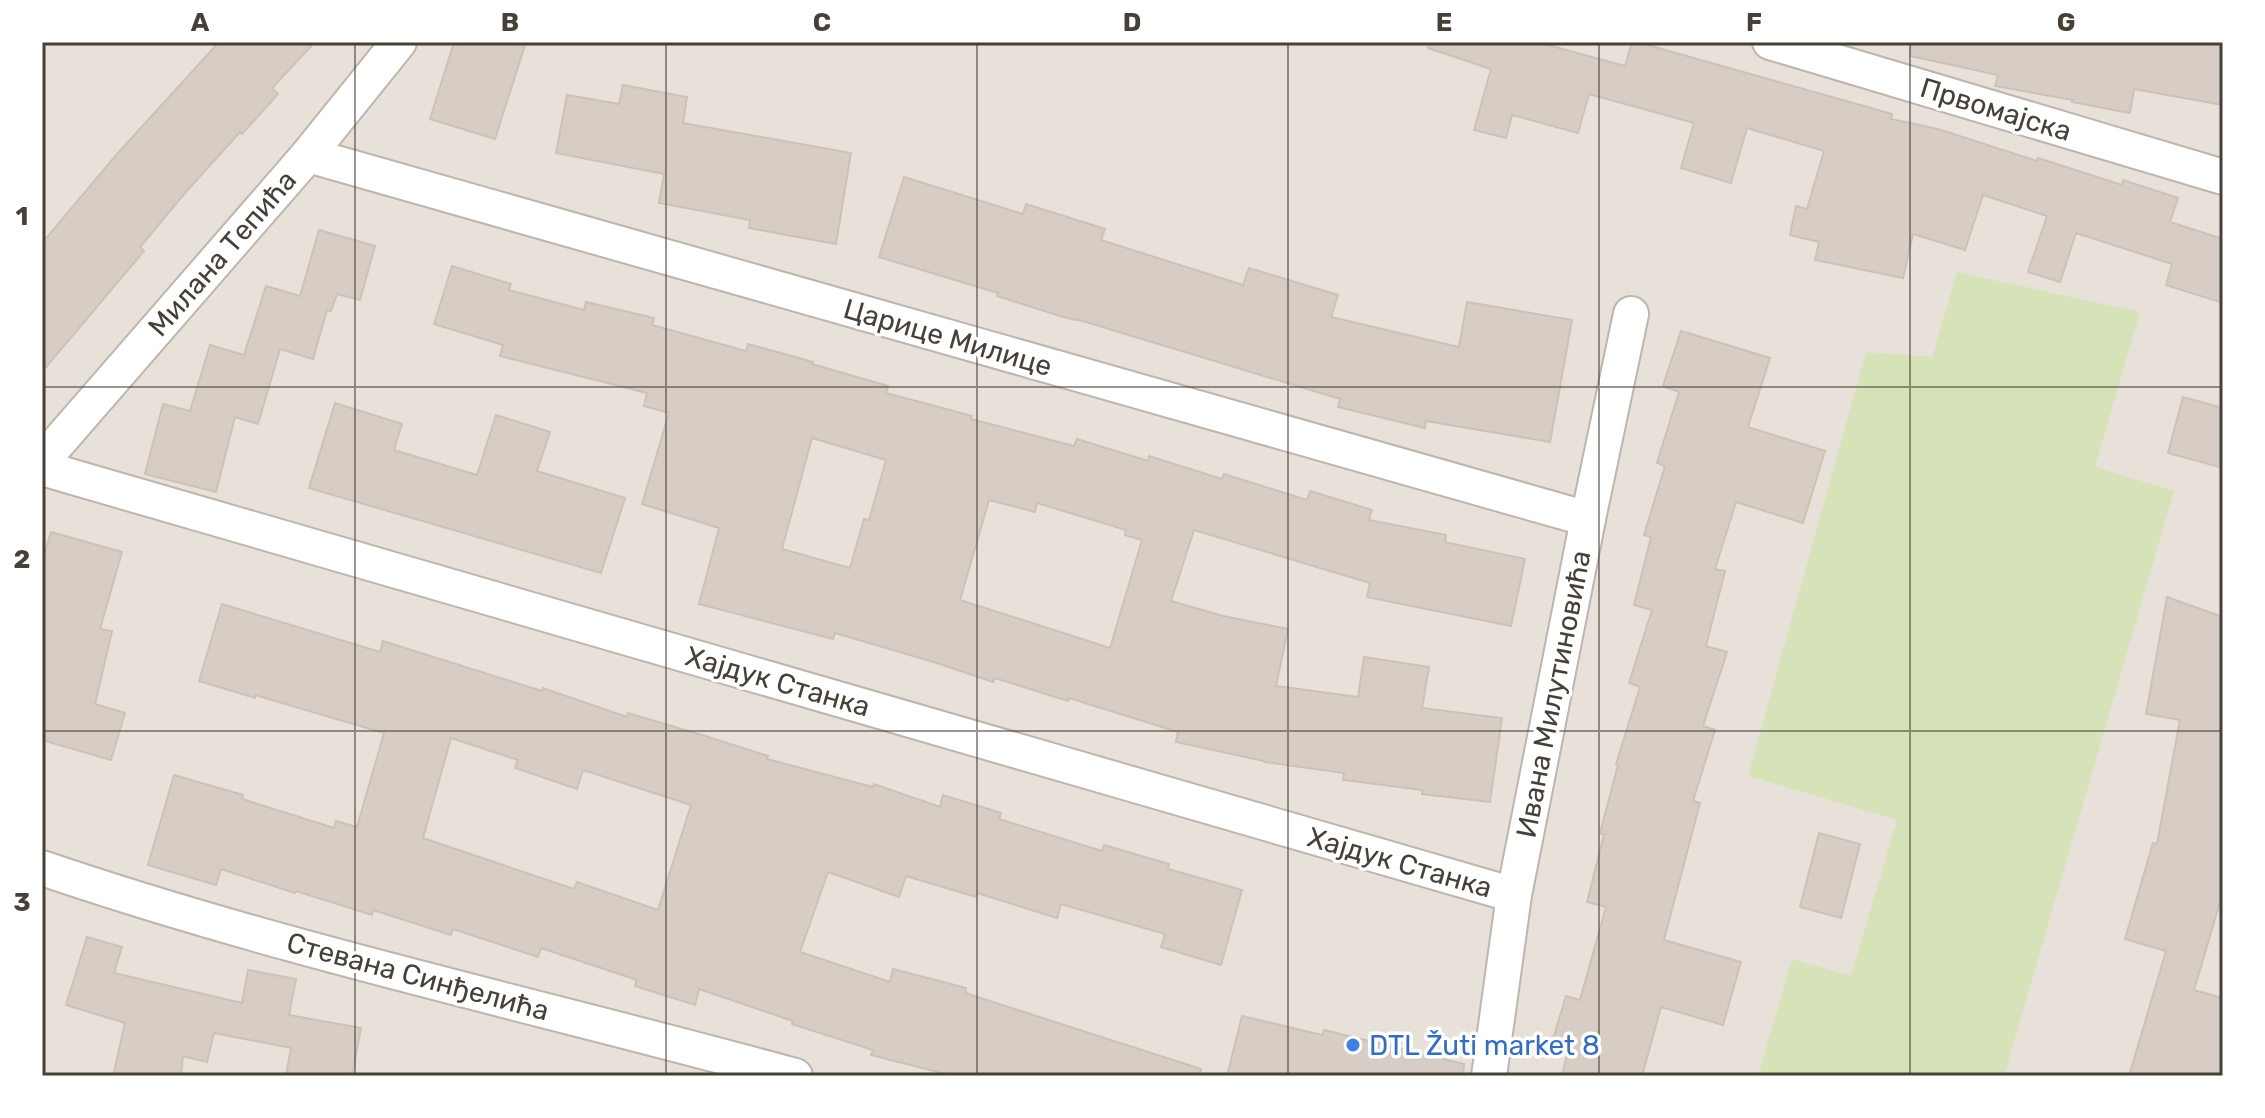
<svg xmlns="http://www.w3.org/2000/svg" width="2265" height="1118" viewBox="0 0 2265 1118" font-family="Rubik,sans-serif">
<rect width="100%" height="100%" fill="#f4f0eb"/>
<!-- residential -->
<rect fill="#e7e1da" x="42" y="42" width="2181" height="1034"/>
<!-- green -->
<polygon fill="#d6e3b8" points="1957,272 2140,312 2095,467 2174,491 2004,1076 1758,1076 1792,959 1851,976 1897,820 1748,776 1866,352 1932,357"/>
<!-- building -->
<g fill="#d7cdc4" stroke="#cec1b5" stroke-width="2" fill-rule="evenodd">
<polygon points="219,42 315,42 272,88 278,94 242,134 240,132 185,193 140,247 144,251 42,372 42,243 117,154"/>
<polygon points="454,42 526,42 495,139 430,119"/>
<polygon points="1429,42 1537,42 1625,66 1632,42 1637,42 1892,114 1891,119 1938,129 2037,161 2038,158 2122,185 2123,180 2178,198 2170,222 2223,239 2223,303 2166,285 2172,264 2076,233 2060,282 2028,272 2047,216 1983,195 1965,250 1913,234 1903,278 1815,260 1819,242 1790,235 1796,206 1807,209 1824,151 1747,128 1731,183 1681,168 1694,123 1589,94 1578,133 1512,115 1506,138 1474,130 1491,69 1428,48"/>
<polygon points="1911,42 2223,42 2223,105 2134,89 2130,113 2072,102 2073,100 1995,86 1998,75 1910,56"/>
<polygon points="623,85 687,97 683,123 851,153 836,244 749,228 750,220 659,203 664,174 556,153 567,95 619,104"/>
<polygon points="904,177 1023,214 1026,204 1105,229 1101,240 1243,285 1249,268 1338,295 1331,317 1459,347 1467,302 1572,320 1550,442 1426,421 1425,428 1338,407 1340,399 1076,319 1076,320 1060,316 997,296 998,293 879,257"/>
<polygon points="319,230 375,246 360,300 337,294 331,311 327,310 313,359 280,349 258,424 235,417 216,492 145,474 163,404 190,411 210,345 244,355 266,286 300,296"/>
<path d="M452,266L511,284L509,290L584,310L586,302L654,318L652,325L746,351L748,344L813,362L812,364L888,386L886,393L972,416L971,419L1074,446L1077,439L1148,461L1149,456L1222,479L1224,474L1307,500L1310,491L1372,510L1369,520L1446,535L1445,542L1525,559L1511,626L1367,597L1370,583L1194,530L1171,601L1223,616L1288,629L1276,686L1358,697L1364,657L1429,667L1422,708L1502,718L1490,802L1422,794V790L1343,780L1344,773L1264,762V761L1176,742L1178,732L1069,698L1068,701L995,678L993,682L937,663L835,633L833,639L699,604L719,528L642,504L669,413L644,406L647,393L500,356L503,345L434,324ZM812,438L886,460L869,520L864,519L850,568L782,549ZM989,500L1035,512L1037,503L1126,530L1125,535L1142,540L1110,648L960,600Z"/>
<polygon points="1681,331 1770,358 1748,427 1825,451 1803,523 1736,502 1715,569 1725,571 1706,646 1727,652 1703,726 1715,730 1693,801 1700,803 1664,940 1741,962 1723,1025 1661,1007 1642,1076 1562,1076 1568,1050 1551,1046 1566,996 1580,1000 1606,907 1587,902 1604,835 1600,833 1618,765 1616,764 1640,687 1629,683 1652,610 1634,605 1651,537 1644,535 1665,466 1657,463 1679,392 1663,386"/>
<polygon points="2183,397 2223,408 2223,468 2168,453"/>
<polygon points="335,403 402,424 394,450 477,475 496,415 550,432 537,471 625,498 601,573 309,488"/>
<polygon points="51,532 122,552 100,629 112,631 95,704 125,713 111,760 42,740 42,561"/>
<polygon points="2167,597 2223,617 2223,892 2194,990 2223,998 2223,1076 2129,1076 2166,951 2125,939 2153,843 2157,844 2180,720 2146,714"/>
<path d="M222,604L380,652L383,641L542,691L543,688L627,717L628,713L702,735L768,756L767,759L873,787L874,784L940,807L943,795L1001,813L999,819L1102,851L1104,845L1169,864L1168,869L1242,890L1221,965L1161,947L1165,934L1061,904L1057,918L977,893L976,897L906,876L899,897L828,872L800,952L890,982L893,969L966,988L965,993L1201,1069L1200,1076H954L871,1055L873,1050L792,1024L793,1021L699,989L695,1005L635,986L637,980L541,948L538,957L453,929L451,935L373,910L372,915L296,891L295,893L221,869L216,885L148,865L174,775L243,795L242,799L334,828L336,821L357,827L384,733L255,695V698L199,681ZM451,738L518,760L515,768L577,789L583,770L691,805L658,910L577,882L574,889L423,838Z"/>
<polygon points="1819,833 1860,844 1841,918 1800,907"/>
<polygon points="87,937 122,947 114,973 242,1003 248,970 296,979 289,1015 361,1028 352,1076 286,1076 291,1048 214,1033 207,1062 183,1056 181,1076 113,1076 125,1023 66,1005"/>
<polygon points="1242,1016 1322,1035 1324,1030 1464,1064 1463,1076 1227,1076"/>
</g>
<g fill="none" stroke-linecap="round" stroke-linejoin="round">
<!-- minor casing -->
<g stroke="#beb6ae" stroke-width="38">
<g id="minor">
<polyline points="1770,42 2223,177"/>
<polyline points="308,155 1588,519"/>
<polyline points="42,461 308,155 399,42"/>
<polyline points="42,468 1514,895"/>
<path d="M42,868C289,952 544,1007 795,1076"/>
<polyline points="1489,1076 1514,895 1588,519 1631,314"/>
</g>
</g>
<!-- minor -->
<use href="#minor" stroke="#fff" stroke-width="34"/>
</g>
<!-- grid -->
<path fill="none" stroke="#474039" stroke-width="2" stroke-opacity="0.55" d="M355,42V1076M666,42V1076M977,42V1076M1288,42V1076M1599,42V1076M1910,42V1076M42,387H2223M42,731H2223"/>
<!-- markers -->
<circle fill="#3f7fe0" stroke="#fff" stroke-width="3" cx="1353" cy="1045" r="8"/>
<g text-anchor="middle" stroke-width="7" stroke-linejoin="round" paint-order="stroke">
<!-- street labels -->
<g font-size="28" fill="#474039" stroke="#fff">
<text transform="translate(1996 109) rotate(17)" y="10">Првомајска</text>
<text transform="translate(222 253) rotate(-49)" y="10">Милана Тепића</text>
<text transform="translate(948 337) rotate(16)" y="10">Царице Милице</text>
<text transform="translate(778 681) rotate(16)" y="10">Хајдук Станка</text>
<text transform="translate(1553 694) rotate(-79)" y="10">Ивана Милутиновића</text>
<text transform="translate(1400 862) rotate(16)" y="10">Хајдук Станка</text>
<text transform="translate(418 976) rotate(15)" y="10">Стевана Синђелића</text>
</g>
<!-- shop labels -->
<g font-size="28" fill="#366cbe" stroke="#fff" text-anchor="start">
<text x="1369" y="1055">DTL Žuti market 8</text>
</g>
</g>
<!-- border -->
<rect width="2265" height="1118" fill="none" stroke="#ffffff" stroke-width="88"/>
<rect x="44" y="44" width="2177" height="1030" fill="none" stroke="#474039" stroke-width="3"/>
<g font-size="26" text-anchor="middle" font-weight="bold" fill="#474039">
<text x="200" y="31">A</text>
<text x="510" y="31">B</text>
<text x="822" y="31">C</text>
<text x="1132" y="31">D</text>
<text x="1444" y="31">E</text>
<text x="1754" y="31">F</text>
<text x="2066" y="31">G</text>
<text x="22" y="225">1</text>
<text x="22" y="568">2</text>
<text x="22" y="911">3</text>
</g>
</svg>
